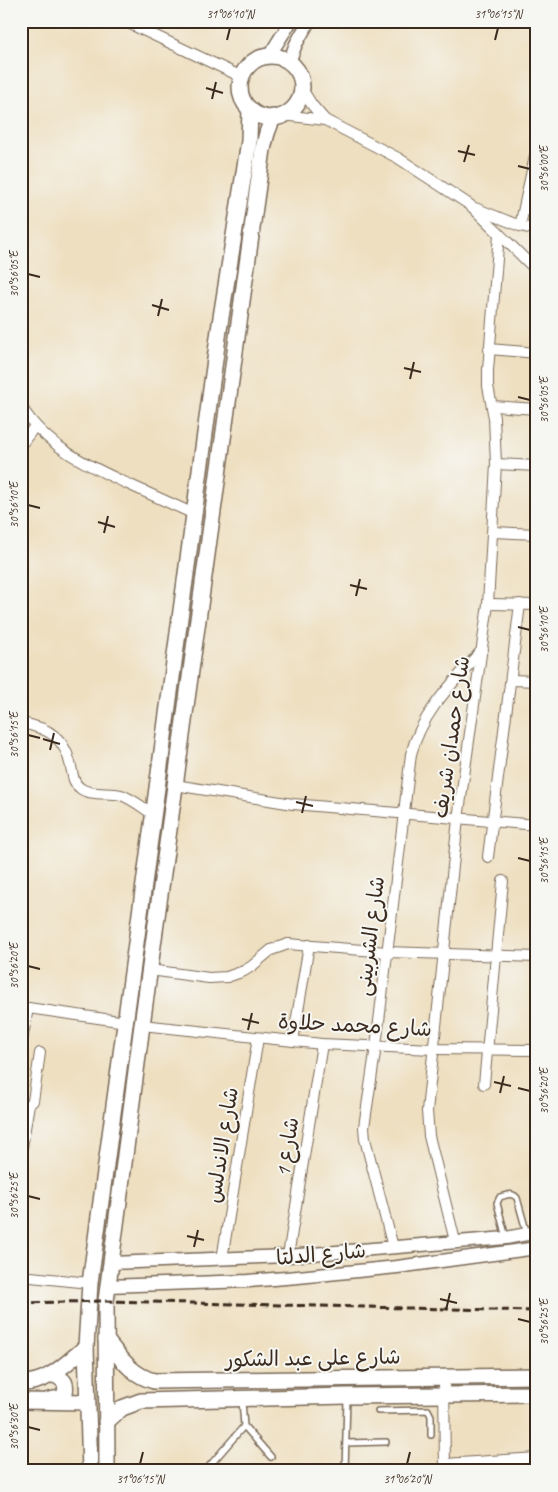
<svg xmlns="http://www.w3.org/2000/svg" width="558" height="1492" viewBox="0 0 558 1492" font-family="Caveat,'Playpen Sans Arabic',sans-serif">
<rect width="100%" height="100%" fill="#f6f6f2"/>
<filter id="ink" filterUnits="userSpaceOnUse"><feTurbulence type="fractalNoise" baseFrequency=".02" numOctaves="2"/><feDisplacementMap in="SourceGraphic" scale="10" xChannelSelector="R" yChannelSelector="G"/><feConvolveMatrix kernelMatrix="1 2 1 2 8 2 1 2 1" color-interpolation-filters="sRGB"/></filter>
<filter id="wash" filterUnits="userSpaceOnUse"><feTurbulence type="fractalNoise" baseFrequency=".0096" numOctaves="4" result="noise"/><feDisplacementMap in="SourceGraphic" scale="20" xChannelSelector="R" yChannelSelector="G"/><feGaussianBlur stdDeviation="1.12" result="paint"/><feColorMatrix in="noise" values="0 0 0 0 0 0 0 0 0 0 0 0 0 0 0 0 0 1.4 0 .05"/><feComposite in="paint" operator="in"/></filter>
<g filter="url(#wash)">
<rect width="100%" height="100%" fill="#eedfc0"/>
</g>
<g filter="url(#ink)">
<g fill="none" stroke-linecap="round" stroke-linejoin="round">
<!-- service casing -->
<g stroke="#7a6957" stroke-width="8">
<g id="service">
<path d="M506,1238L497,1203L500,1197C507,1195 512,1192 517,1198L527,1234"/>
<polyline points="242,1401 244,1426 271,1457"/>
<polyline points="378,1411 428,1410 431,1416 431,1435"/>
<polyline points="346,1443 386,1442"/>
<polyline points="205,1471 244,1426"/>
<polyline points="345,1471 347,1399"/>
</g>
</g>
<!-- minor casing -->
<g stroke="#7a6957" stroke-width="12">
<g id="minor">
<polyline points="124,21 242,77"/>
<polyline points="21,26 22,21"/>
<polyline points="302,89 312,105 325,120"/>
<polyline points="283,115 325,120 398,158 470,205 537,271"/>
<polyline points="475,208 520,226 537,230"/>
<polyline points="520,226 537,147"/>
<polyline points="489,349 537,353"/>
<path d="M21,406C45,446 87,465 128,484C150,494 172,504 194,514"/>
<polyline points="492,406 537,409"/>
<polyline points="21,445 35,426"/>
<polyline points="496,464 537,466"/>
<polyline points="493,532 537,534"/>
<polyline points="488,604 537,605"/>
<polyline points="511,680 537,681"/>
<path d="M21,723C50,728 65,738 71,767C73,775 73,783 80,788C90,796 108,792 121,795C133,799 143,808 154,815"/>
<polyline points="175,785 293,804 537,825"/>
<polyline points="488,857 520,604"/>
<polyline points="150,970 209,978 227,977 244,971 252,966 271,950 288,944 387,952 537,957"/>
<polyline points="21,1007 126,1022"/>
<polyline points="142,1025 322,1044 433,1049 537,1050"/>
<polyline points="293,1041 309,945"/>
<polyline points="21,1046 28,1008"/>
<polyline points="537,1053 537,1076"/>
<polyline points="484,1084 503,881"/>
<polyline points="21,1153 29,1104 33,1101 40,1053"/>
<polyline points="455,1241 429,1136 427,1111 458,819 488,604 496,464 494,418 488,386 488,370 499,234"/>
<path d="M393,1247L365,1139L364,1127L376,1046L411,754C423,710 454,682 483,649"/>
<polyline points="288,1256 322,1044"/>
<polyline points="222,1259 258,1038"/>
<polyline points="21,1276 90,1283"/>
<polyline points="444,1378 445,1471"/>
<polyline points="445,1464 537,1458"/>
</g>
</g>
<!-- tertiary casing -->
<g stroke="#7a6957" stroke-width="15">
<g id="tertiary">
<polyline points="269,56 291,21"/>
<polyline points="289,62 296,44 309,21"/>
<polyline points="111,1263 288,1256 506,1238 537,1232"/>
<polyline points="108,1286 248,1281 298,1277 397,1267 537,1248"/>
</g>
</g>
<!-- secondary casing -->
<g stroke="#7a6957" stroke-width="18">
<g id="secondary">
<circle cx="271" cy="87" r="31"/>
<path d="M106,1340C120,1357 131,1375 154,1381L537,1376"/>
<path d="M21,1383C48,1384 66,1363 86,1347"/>
<path d="M49,1400L64,1397C68,1383 65,1380 53,1374"/>
<polyline points="21,1401 87,1402"/>
<polyline points="106,1422 122,1408 141,1401 347,1396 537,1394"/>
<polyline points="90,1471 86,1347 90,1283 219,330 249,141 250,109"/>
<polyline points="107,1471 106,1301 142,1025 263,149 267,133 273,117"/>
</g>
</g>
<!-- service -->
<use href="#service" stroke="#fff" stroke-width="5"/>
<!-- minor -->
<use href="#minor" stroke="#fff" stroke-width="10"/>
<!-- tertiary -->
<use href="#tertiary" stroke="#fff" stroke-width="12"/>
<!-- secondary -->
<use href="#secondary" stroke="#fff" stroke-width="15"/>
<!-- rail -->
<polyline stroke="#3b2a1e" stroke-width="3" stroke-dasharray="8 4" stroke-linecap="butt" points="21,1303 106,1301 537,1311"/>
</g>
</g>
<!-- ticks -->
<path fill="none" stroke="#3b2a1e" stroke-width="2" d="M227,40L230,28M495,40L498,28M206,88L223,93M212,99L216,82M458,151L475,155M464,162L469,145M518,166L530,169M28,274L40,277M152,305L169,310M158,316L162,299M404,368L421,372M410,379L414,362M518,397L530,400M28,505L40,508M98,522L115,527M104,533L108,516M350,585L367,589M356,596L360,579M518,627L530,630M28,735L40,738M43,739L60,744M50,750L54,733M296,802L313,806M302,813L306,796M518,858L530,861M28,966L40,969M242,1019L259,1023M248,1030L252,1013M494,1082L511,1086M518,1088L530,1091M500,1093L504,1076M28,1196L40,1199M187,1236L204,1240M194,1247L198,1230M440,1299L457,1303M446,1310L450,1293M518,1319L530,1322M28,1427L40,1430M140,1464L143,1452M407,1464L410,1452"/>
<g text-anchor="middle" stroke-width="4" stroke-linejoin="round" paint-order="stroke">
<!-- street labels -->
<g font-size="21" fill="#3b2a1e" stroke="#f6f6f2">
<text transform="translate(451 737) rotate(-82)" y="7">شارع حمدان شريف</text>
<text transform="translate(370 936) rotate(-83)" y="7">شارع الشربينى</text>
<text transform="translate(355 1025) rotate(3)" y="7">شارع محمد حلاوة</text>
<text transform="translate(222 1145) rotate(-81)" y="7">شارع الاندلس</text>
<text transform="translate(287 1147) rotate(-81)" y="7">شارع 1</text>
<text transform="translate(321 1254) rotate(-5)" y="7">شارع الدلتا</text>
<text transform="translate(313 1358) rotate(-1)" y="7">شارع على عبد الشكور</text>
</g>
</g>
<!-- margin -->
<rect width="558" height="1492" fill="none" stroke="#f6f6f2" stroke-width="55"/>
<rect x="28" y="28" width="502" height="1436" fill="none" stroke="#3b2a1e" stroke-width="2"/>
<g font-size="12" text-anchor="middle" fill="#3b2a1e">
<text x="230" y="18">31°06'10"N</text>
<text x="498" y="18">31°06'15"N</text>
<text transform="translate(544 169) rotate(-90)" y="4">30°56'00"E</text>
<text transform="translate(14 274) rotate(-90)" y="4">30°56'05"E</text>
<text transform="translate(544 400) rotate(-90)" y="4">30°56'05"E</text>
<text transform="translate(14 505) rotate(-90)" y="4">30°56'10"E</text>
<text transform="translate(544 630) rotate(-90)" y="4">30°56'10"E</text>
<text transform="translate(14 735) rotate(-90)" y="4">30°56'15"E</text>
<text transform="translate(544 861) rotate(-90)" y="4">30°56'15"E</text>
<text transform="translate(14 966) rotate(-90)" y="4">30°56'20"E</text>
<text transform="translate(544 1091) rotate(-90)" y="4">30°56'20"E</text>
<text transform="translate(14 1196) rotate(-90)" y="4">30°56'25"E</text>
<text transform="translate(544 1322) rotate(-90)" y="4">30°56'25"E</text>
<text transform="translate(14 1427) rotate(-90)" y="4">30°56'30"E</text>
<text x="140" y="1483">31°06'15"N</text>
<text x="407" y="1483">31°06'20"N</text>
</g>
</svg>
